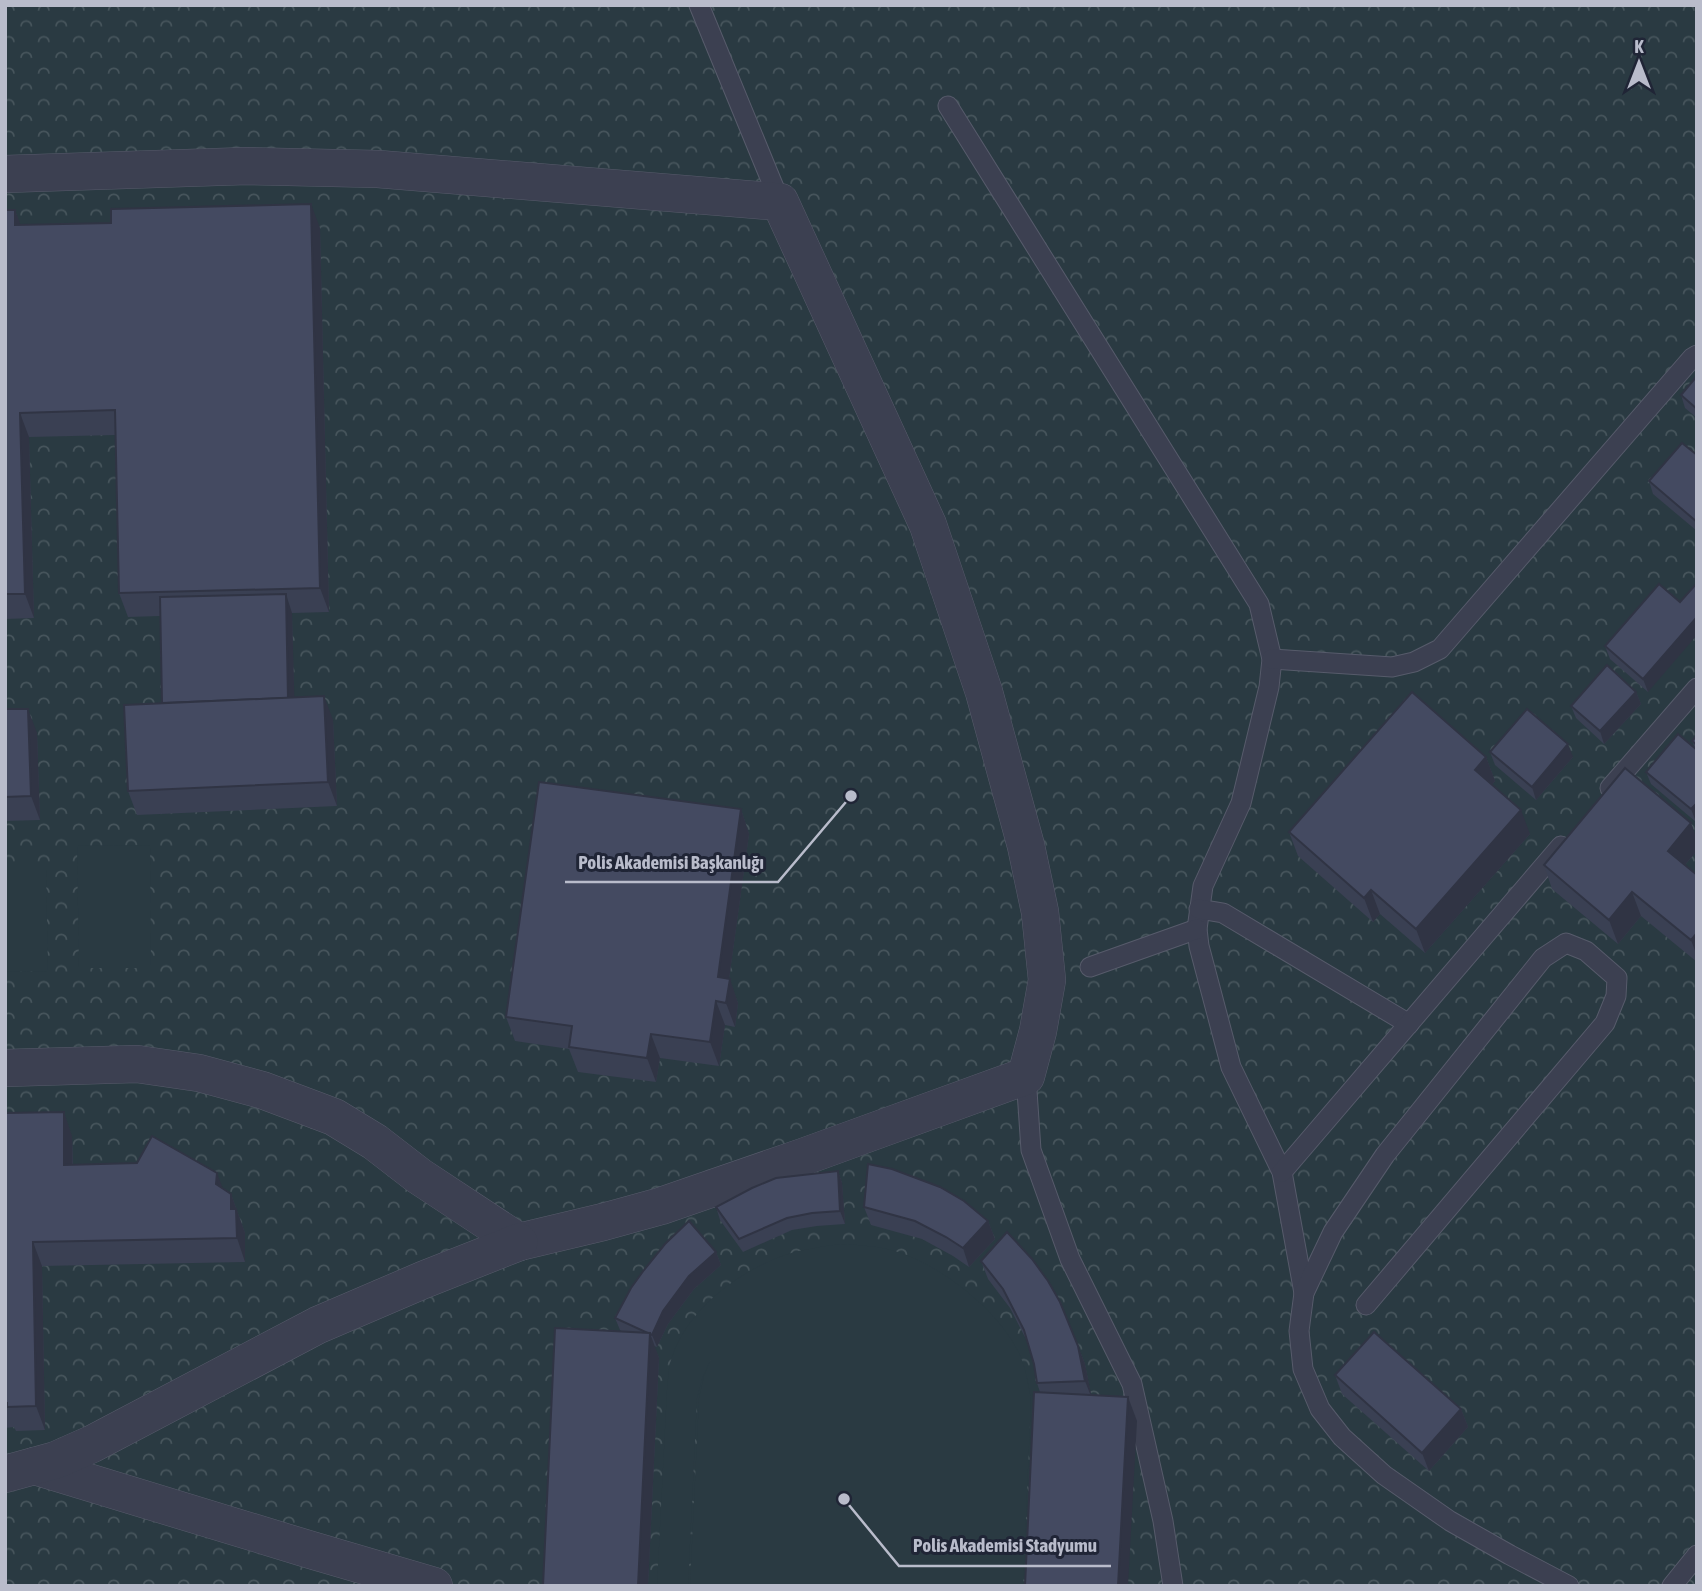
<svg xmlns="http://www.w3.org/2000/svg" width="1702" height="1591" viewBox="0 0 1702 1591" font-family="'Asap Condensed',sans-serif">
<defs>
<pattern id="forest-crowns" width="20" height="18" patternUnits="userSpaceOnUse" patternTransform="scale(1.75)"><rect width="20" height="18" fill="#2a3a42"/><path d="M2 6a3 3 0 1 1 6 0M12 15a3 3 0 1 1 6 0" fill="none" stroke="#47555c"/></pattern>
</defs>
<rect width="100%" height="100%" fill="#282d41"/>
<!-- forest -->
<rect fill="url(#forest-crowns)" x="5" y="5" width="1692" height="1581"/>
<!-- pitch -->
<g fill="#2a3a42">
<polygon points="150,845 151,968 79,968 77,846"/>
<polygon points="5,869 46,869 48,971 5,972"/>
<path d="M840,1244C860,1245 879,1246 898,1252C943,1267 998,1310 1019,1353C1026,1368 1028,1384 1031,1399L1023,1586H690L699,1398L704,1376L711,1359L703,1376L697,1398L688,1586H657L667,1390C668,1382 668,1372 670,1364C683,1314 732,1276 777,1258C797,1250 819,1247 840,1244Z"/>
</g>
<g fill="none" stroke-linecap="round" stroke-linejoin="round">
<!-- service casing -->
<g stroke="#575b6b" stroke-width="21">
<g id="service">
<polyline points="699,5 780,202"/>
<polyline points="948,106 1259,604 1272,659 1269,687 1241,803 1203,886 1197,929 1199,946 1231,1067 1282,1172 1304,1293"/>
<polyline points="1272,659 1392,667 1414,662 1440,649 1692,358 1697,355"/>
<polyline points="1610,788 1697,688"/>
<polyline points="1199,909 1223,913 1409,1024"/>
<polyline points="1090,967 1197,929"/>
<polyline points="1026,1076 1031,1150 1070,1259 1132,1384 1163,1521 1173,1586"/>
<polyline points="1282,1172 1561,846"/>
<polyline points="1366,1305 1605,1023 1616,996 1617,978 1586,951 1566,943 1543,958 1385,1155 1333,1232 1304,1293 1299,1331 1303,1369 1320,1409 1342,1437 1384,1475 1450,1521 1510,1555 1569,1586"/>
<polyline points="1672,1586 1697,1555"/>
</g>
</g>
<!-- minor casing -->
<g stroke="#575b6b" stroke-width="38">
<g id="minor">
<polyline points="5,174 247,166 378,169 780,202 928,525 984,692 1026,846 1040,912 1047,980 1038,1031 1026,1076 803,1157 661,1206 603,1222 519,1242 419,1176 375,1142 334,1117 262,1090 199,1073 137,1064 5,1068"/>
<polyline points="35,1466 311,1550 434,1586"/>
<polyline points="5,1474 56,1460 92,1444 318,1325 423,1280 519,1242"/>
</g>
</g>
<!-- service -->
<use href="#service" stroke="#3c4051" stroke-width="19"/>
<!-- minor -->
<use href="#minor" stroke="#3c4051" stroke-width="37"/>
</g>
<!-- wall -->
<g fill="#3a4053">
<polygon points="5,210 15,210 20,225 320,228 329,612 292,613 294,698 333,720 337,806 137,815 128,791 162,703 160,616 128,617 119,593 116,435 29,437 34,618 5,619"/>
<polygon points="1697,376 1697,418 1685,408 1681,395"/>
<polygon points="1697,455 1697,531 1653,494 1649,481"/>
<polygon points="1680,602 1648,692 1610,659 1605,646"/>
<polygon points="1636,692 1641,704 1604,744 1576,718 1571,706"/>
<polygon points="5,709 37,733 40,820 5,821"/>
<polygon points="1697,735 1697,820 1696,822 1651,784 1646,772 1695,748 1692,741"/>
<polygon points="1490,752 1573,757 1536,800 1495,765"/>
<polygon points="1486,757 1495,781 1492,785 1530,834 1425,953 1380,914 1373,922 1298,856 1289,832"/>
<polygon points="741,809 749,834 729,979 738,1003 735,1027 725,1025 719,1066 660,1058 656,1082 578,1072 569,1049 515,1041 506,1017"/>
<polygon points="1697,839 1697,851 1685,865 1697,875 1697,962 1641,916 1618,944 1552,889 1544,865"/>
<polygon points="5,1113 72,1136 73,1164 223,1188 231,1194 245,1233 245,1262 42,1266 45,1430 16,1431 14,1427 5,1428"/>
<polygon points="838,1171 842,1183 845,1224 817,1226 792,1230 743,1252 720,1220 716,1207"/>
<polygon points="864,1207 988,1221 995,1239 969,1267 953,1256 922,1239 871,1225"/>
<polygon points="716,1252 721,1265 694,1289 668,1324 657,1347 654,1346 659,1358 648,1586 543,1586 623,1332 620,1330 615,1318"/>
<polygon points="981,1261 1078,1346 1085,1364 1091,1395 1128,1397 1137,1421 1040,1392 1037,1383 1034,1364 1028,1343 1010,1308 988,1279"/>
<polygon points="1335,1375 1461,1409 1468,1427 1429,1471 1342,1394"/>
</g>
<!-- shaded-wall -->
<g fill="#303444">
<polygon points="311,204 320,228 329,612 320,588"/>
<polygon points="15,210 24,234 15,225"/>
<polygon points="20,413 29,437 34,618 25,594"/>
<polygon points="286,594 292,613 295,722 288,704"/>
<polygon points="1697,617 1697,635 1648,692 1643,679"/>
<polygon points="1636,692 1641,704 1604,744 1600,731"/>
<polygon points="324,696 333,720 337,806 328,782"/>
<polygon points="28,709 37,733 40,820 31,796"/>
<polygon points="1568,744 1573,757 1536,800 1532,787"/>
<polygon points="1486,757 1495,781 1484,794 1475,770"/>
<polygon points="1697,803 1697,820 1696,822 1691,809"/>
<polygon points="741,809 749,834 726,1001 718,977"/>
<polygon points="1521,810 1530,834 1425,953 1416,929"/>
<polygon points="1691,823 1697,839 1697,851 1676,875 1668,851"/>
<polygon points="1371,890 1380,914 1373,922 1364,898"/>
<polygon points="1632,892 1641,916 1618,944 1609,920"/>
<polygon points="1697,933 1697,956 1691,940"/>
<polygon points="730,979 738,1003 735,1027 726,1003"/>
<polygon points="716,1001 725,1025 719,1066 710,1042"/>
<polygon points="651,1034 660,1058 656,1082 647,1058"/>
<polygon points="64,1112 72,1136 73,1189 64,1165"/>
<polygon points="838,1171 842,1183 845,1224 840,1211"/>
<polygon points="217,1173 226,1197 216,1184"/>
<polygon points="231,1194 245,1233 245,1262 237,1238 231,1209"/>
<polygon points="988,1221 995,1239 969,1267 963,1248"/>
<polygon points="33,1242 42,1266 45,1430 36,1406"/>
<polygon points="716,1252 721,1265 694,1289 668,1324 657,1347 652,1335 663,1311 689,1276"/>
<polygon points="650,1333 659,1358 648,1586 638,1586"/>
<polygon points="1078,1346 1085,1364 1092,1399 1085,1381"/>
<polygon points="1128,1397 1137,1421 1128,1586 1118,1586"/>
<polygon points="1461,1409 1468,1427 1429,1471 1422,1453"/>
</g>
<!-- building -->
<g fill="#444a61" stroke="#303444" stroke-width="2">
<polygon points="311,204 320,588 119,593 115,410 20,413 25,594 5,594 5,210 15,210 15,225 111,223 111,209"/>
<polygon points="1697,376 1697,409 1681,395"/>
<polygon points="1682,443 1697,455 1697,522 1649,481"/>
<polygon points="1697,583 1697,617 1643,679 1605,646 1659,584 1680,602"/>
<polygon points="286,594 288,698 162,703 160,597"/>
<polygon points="1607,665 1636,692 1600,731 1571,706"/>
<polygon points="1412,692 1486,757 1475,770 1521,810 1416,929 1371,890 1364,898 1289,832"/>
<polygon points="324,696 328,782 128,791 124,705"/>
<polygon points="5,709 28,709 31,796 5,797"/>
<polygon points="1527,709 1568,744 1532,787 1490,752"/>
<polygon points="1678,734 1697,750 1697,803 1691,809 1646,772"/>
<polygon points="1697,735 1697,745 1692,741"/>
<polygon points="1625,768 1691,823 1668,851 1697,875 1697,933 1691,940 1632,892 1609,920 1544,865"/>
<polygon points="539,782 741,809 718,977 730,979 726,1003 716,1001 710,1042 651,1034 647,1058 569,1047 572,1026 506,1017"/>
<polygon points="64,1112 64,1165 137,1163 152,1136 217,1173 216,1184 231,1194 231,1209 236,1209 237,1238 33,1242 36,1406 7,1407 7,1403 5,1403 5,1113"/>
<polygon points="868,1164 892,1169 940,1187 964,1201 988,1221 963,1248 946,1237 915,1221 864,1207"/>
<polygon points="838,1171 840,1211 812,1213 787,1218 739,1239 716,1207 752,1188 776,1178"/>
<polygon points="689,1221 716,1252 689,1276 663,1311 652,1335 615,1318 631,1288 644,1270 665,1244"/>
<polygon points="1007,1232 1032,1259 1048,1281 1060,1302 1078,1346 1085,1381 1037,1383 1034,1364 1024,1330 1003,1289 981,1261"/>
<polygon points="555,1328 650,1333 638,1586 543,1586"/>
<polygon points="1374,1332 1461,1409 1422,1453 1335,1375"/>
<polygon points="1034,1392 1128,1397 1118,1586 1025,1586"/>
</g>
<!-- callouts -->
<path fill="none" stroke="#b9bccb" stroke-width="2.5" d="M851 796L778 882H565M844 1499L899 1566H1111"/>
<g fill="#b9bccb" stroke="#202536" stroke-width="2.5">
<circle cx="851" cy="796" r="7"/>
<circle cx="844" cy="1499" r="7"/>
</g>
<g font-size="19" text-anchor="middle" font-weight="bold" fill="#b9bccb" stroke="#202536" stroke-width="6" stroke-linejoin="round" paint-order="stroke">
<text x="671" y="869">Polis Akademisi Başkanlığı</text>
<text x="1005" y="1552">Polis Akademisi Stadyumu</text>
</g>
<!-- border -->
<rect width="1702" height="1591" fill="none" stroke="#b9bccb" stroke-width="14"/>
<!-- north arrow -->
<g transform="translate(1639 63)" stroke="#202536" stroke-width="5" paint-order="stroke">
<path d="M0-5L12 26L0 18L-12 26Z" fill="#b9bccb"/>
<text y="-10" font-size="19" font-weight="bold" text-anchor="middle" fill="#b9bccb">K</text>
</g>
</svg>
